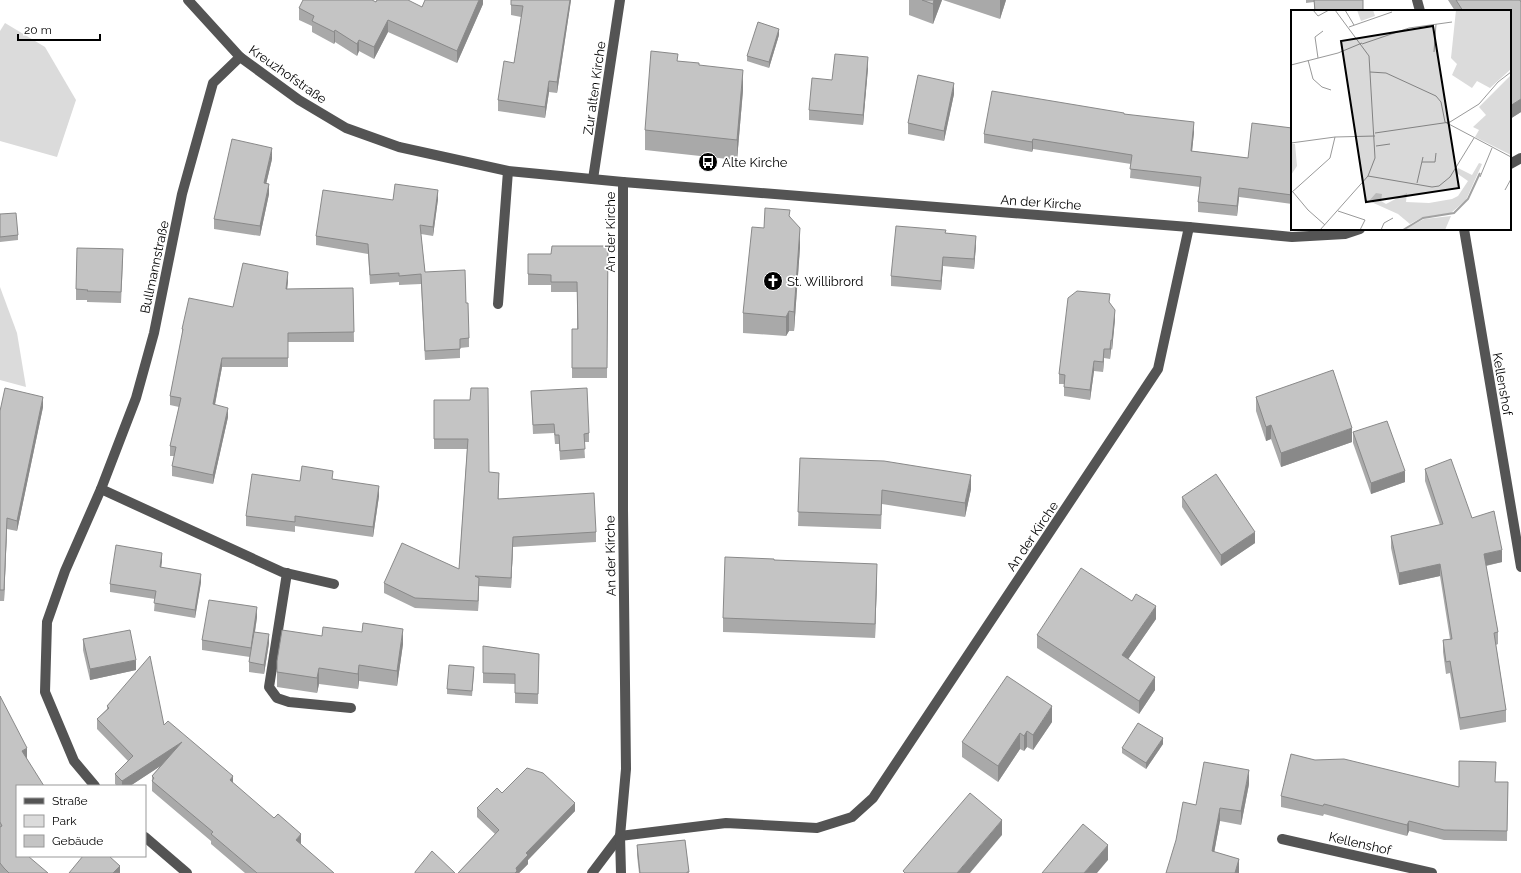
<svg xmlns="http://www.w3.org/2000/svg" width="1521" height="873" viewBox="0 0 1521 873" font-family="Raleway,sans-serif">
<rect width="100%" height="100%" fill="#fff"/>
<!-- green -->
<g fill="#dbdbdb">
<polygon points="5,23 45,47 76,100 57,157 0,141 0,31"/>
<polygon points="0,287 17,333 26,387 0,380"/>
</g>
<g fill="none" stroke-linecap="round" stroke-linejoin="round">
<!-- minor -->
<g stroke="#545454" stroke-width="10">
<polyline points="188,0 240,57 299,100 346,128 399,147 508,171 623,182 1189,227 1292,237 1345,234 1360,229"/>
<polyline points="1417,0 1420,11"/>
<polyline points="1510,164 1521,158"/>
<polyline points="593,179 620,0"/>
<polyline points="1464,229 1521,567"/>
<polyline points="498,304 508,171"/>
<polyline points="101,489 282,572 334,584"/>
<polyline points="287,573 269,687 277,698 289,702 351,708"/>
<polyline points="95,786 74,761 45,692 47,622 65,571 101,489 136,398 154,333 182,194 213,83 240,57"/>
<polyline points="620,836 726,823 817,828 852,817 873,798 1158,369 1189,227"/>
<polyline points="145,837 187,873"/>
<polyline points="1282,839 1432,873"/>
<polyline points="592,873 620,836"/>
<polyline points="621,873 620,836 626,769 623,510 623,182"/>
</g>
</g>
<!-- wall -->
<g fill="#a9a9a9">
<polygon points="483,0 483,4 457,63 388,32 374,59 359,51 357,56 335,42 334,44 312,32 312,26 299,20 299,8 376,2 422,7"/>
<polygon points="571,0 557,93 549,92 545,118 498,111 498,100 514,63 521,17 511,15 511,5"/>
<polygon points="909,0 942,0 933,24 909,15"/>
<polygon points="943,0 1006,0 1000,19"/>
<polygon points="1306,0 1363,0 1363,11 1314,11 1314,2 1306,3"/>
<polygon points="1448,0 1520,0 1521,2 1521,112 1510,119 1510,11 1455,11"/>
<polygon points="779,35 769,68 747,61 747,56"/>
<polygon points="678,61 699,65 743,90 737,160 645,150 645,130"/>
<polygon points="868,68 863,125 809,120 809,110 832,80"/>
<polygon points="954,94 944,141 908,134 908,123"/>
<polygon points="1124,114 1194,132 1192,151 1248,158 1292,128 1292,204 1239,197 1237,216 1198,212 1198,202 1200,187 1130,178 1131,164 1033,149 1032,152 984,143 984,134"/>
<polygon points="272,159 266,184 269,194 260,236 214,229 214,219"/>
<polygon points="438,199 433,236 421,234 425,272 466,303 469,338 469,347 460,348 460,358 425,360 421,284 399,285 399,282 370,284 368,254 316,245 316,236 393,200"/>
<polygon points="0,214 18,235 18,240 0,242"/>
<polygon points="790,216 800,247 794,331 789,331 786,336 743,333 743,313 764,228"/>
<polygon points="946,233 976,245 974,269 943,266 941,290 891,286 891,276"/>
<polygon points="608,246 607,378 572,378 572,329 577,329 577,292 551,292 551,285 528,285 528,254 551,254"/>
<polygon points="123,260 121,303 87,302 87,300 76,300 76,289"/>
<polygon points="288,281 287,289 353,288 354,342 288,342 288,367 222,367 215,405 228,417 213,484 172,476 172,466 174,456 170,456 170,446 179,407 170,405 170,396 182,338 182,329 233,307"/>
<polygon points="1110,303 1115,319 1112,350 1111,349 1110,359 1104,358 1103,372 1094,371 1090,400 1064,396 1064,384 1059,384 1059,374"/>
<polygon points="531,391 589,433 589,442 584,442 585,458 560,460 559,444 555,444 554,433 533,434"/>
<polygon points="1256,397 1352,442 1281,467 1271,439 1266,441 1256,411"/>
<polygon points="434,400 470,400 489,472 499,483 498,499 596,532 596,542 513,547 511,588 479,586 478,611 415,608 384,593 384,583 459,569 467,449 434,449"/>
<polygon points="43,407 17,531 7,529 4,601 0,601 0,411"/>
<polygon points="1353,432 1405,482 1371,494 1353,443"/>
<polygon points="800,458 971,489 965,517 882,504 881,529 798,526"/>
<polygon points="1425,469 1472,518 1502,562 1486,566 1498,632 1498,644 1496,645 1506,710 1506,722 1460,730 1450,673 1446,674 1443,652 1443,640 1450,639 1440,576 1399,585 1391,548 1391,536 1440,525 1425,481"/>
<polygon points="333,479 379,496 373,537 295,526 295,532 246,526 246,516 300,481"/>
<polygon points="1182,497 1255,543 1221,566 1182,507"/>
<polygon points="774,560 877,578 875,638 723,632 723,618"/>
<polygon points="162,561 161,567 201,582 195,618 154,611 155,599 110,592 110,584"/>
<polygon points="257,617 255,632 269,643 264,674 249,672 249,662 250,657 202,650 202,640"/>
<polygon points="1156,619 1128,659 1155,690 1139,714 1037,648 1037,635"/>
<polygon points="322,636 403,644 397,686 359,681 358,689 319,684 317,693 277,687 277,661"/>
<polygon points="83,639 136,670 90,680 83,650"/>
<polygon points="483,646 539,654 538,704 515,703 515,684 483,683"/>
<polygon points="474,673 472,696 447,694 447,689"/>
<polygon points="0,696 27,759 17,856 48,873 0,873"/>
<polygon points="107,706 164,725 233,783 301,845 334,873 245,873 211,844 211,841 152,791 152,776 162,765 130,786 117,786 115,784 115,774 128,761 97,729 97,719 107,709"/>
<polygon points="1052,722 1033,750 1027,747 1024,751 1020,749 998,782 962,757 962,742"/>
<polygon points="1163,744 1146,769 1122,753 1122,748"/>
<polygon points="1315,760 1459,787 1496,782 1508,782 1507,841 1444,840 1409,831 1407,836 1324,814 1323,816 1281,807 1281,796"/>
<polygon points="1249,784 1241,825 1220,821 1214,852 1239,859 1239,873 1166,873 1196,805"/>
<polygon points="502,793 575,811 528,860 528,864 519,873 458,873 495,834 477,817 477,808"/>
<polygon points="685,840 689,873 639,873 637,855 637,845"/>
</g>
<!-- shaded-wall -->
<g fill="#898989">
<polygon points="479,0 483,0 483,4 457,63 457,51"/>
<polygon points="570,0 571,0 557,93 557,82"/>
<polygon points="934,0 942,0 933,24 933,4"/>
<polygon points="1000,0 1006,0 1000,19"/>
<polygon points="388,20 388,32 374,59 374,47"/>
<polygon points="779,29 779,35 769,68 769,62"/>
<polygon points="335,30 335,42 334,44 334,32"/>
<polygon points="359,40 359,51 357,56 357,44"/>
<polygon points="868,57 868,68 863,125 863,115"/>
<polygon points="743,70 743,90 737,160 737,140"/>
<polygon points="549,81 549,92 545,118 545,107"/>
<polygon points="954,83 954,94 944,141 944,131"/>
<polygon points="1521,99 1521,112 1510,119 1510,106"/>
<polygon points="1194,122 1194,132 1191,161 1191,151"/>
<polygon points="1033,139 1033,149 1032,152 1032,142"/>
<polygon points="272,148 272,159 264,193 264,183"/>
<polygon points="269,184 269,194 260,236 260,226"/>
<polygon points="1239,188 1239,197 1237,216 1237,206"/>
<polygon points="438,190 438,199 433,236 433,227"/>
<polygon points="800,228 800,247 794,331 794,312"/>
<polygon points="976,236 976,245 974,269 974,259"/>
<polygon points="943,257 943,266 941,290 941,281"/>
<polygon points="288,272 288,281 286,299 286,289"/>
<polygon points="1115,310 1115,319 1112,350 1112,340"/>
<polygon points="789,311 789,331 786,336 786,317"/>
<polygon points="1111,340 1111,349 1110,359 1110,349"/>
<polygon points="1104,349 1104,358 1103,372 1103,362"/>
<polygon points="222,358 222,367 213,414 213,404"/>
<polygon points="1094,361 1094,371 1090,400 1090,390"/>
<polygon points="43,397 43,407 17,531 17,521"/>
<polygon points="228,408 228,417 213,484 213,475"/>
<polygon points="1271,425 1271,439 1266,441 1266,427"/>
<polygon points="1352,428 1352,442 1281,467 1281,453"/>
<polygon points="1405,471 1405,482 1371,494 1371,483"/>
<polygon points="499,473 499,483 498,509 498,499"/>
<polygon points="971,475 971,489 965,517 965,503"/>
<polygon points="379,486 379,496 373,537 373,527"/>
<polygon points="7,518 7,529 4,601 4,590"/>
<polygon points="1255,532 1255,543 1221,566 1221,555"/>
<polygon points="513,537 513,547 511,588 511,578"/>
<polygon points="1502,550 1502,562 1484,566 1484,554"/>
<polygon points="162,553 162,561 160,575 160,567"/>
<polygon points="877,564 877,578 875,638 875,624"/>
<polygon points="1440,564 1440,576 1399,585 1399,573"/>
<polygon points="201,574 201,582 195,618 195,610"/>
<polygon points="479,578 479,588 478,611 478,601"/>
<polygon points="1156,606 1156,619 1122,668 1122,655"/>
<polygon points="257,607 257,617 251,657 251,648"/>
<polygon points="403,629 403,644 397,686 397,671"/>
<polygon points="269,634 269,643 264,674 264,665"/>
<polygon points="136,660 136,670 90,680 90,669"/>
<polygon points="359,665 359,681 358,689 358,674"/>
<polygon points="319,668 319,684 317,693 317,678"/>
<polygon points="1155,677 1155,690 1139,714 1139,701"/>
<polygon points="1052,706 1052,722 1033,750 1033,735"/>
<polygon points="1027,731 1027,747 1024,751 1024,736"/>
<polygon points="1020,733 1020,749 998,782 998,766"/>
<polygon points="1163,738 1163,744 1146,769 1146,763"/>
<polygon points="182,742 182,752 130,786 122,786 122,781"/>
<polygon points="27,748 27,759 22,762 22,751"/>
<polygon points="1249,770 1249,784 1241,825 1241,811"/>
<polygon points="233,776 233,786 230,780"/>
<polygon points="575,803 575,811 528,860 528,864 519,873 515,873 516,868 526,853"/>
<polygon points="1220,808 1220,821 1212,864 1212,851"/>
<polygon points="1002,820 1002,835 970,873 957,873"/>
<polygon points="1409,821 1409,831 1407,836 1407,825"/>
<polygon points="301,834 301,844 296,850 296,840"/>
<polygon points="1108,845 1108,860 1097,873 1084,873"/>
<polygon points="1239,859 1239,873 1235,873"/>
<polygon points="120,866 120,873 113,873"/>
</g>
<!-- building -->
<g fill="#c4c4c4" stroke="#898989">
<polygon points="303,0 372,0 376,2 377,0 408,0 422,7 425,0 479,0 457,51 388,20 374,47 359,40 357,44 335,30 334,32 312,21 314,16 299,8"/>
<polygon points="511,0 570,0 557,82 549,81 545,107 498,100 504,61 514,63 523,6 511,5"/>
<polygon points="922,0 934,0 933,4"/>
<polygon points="1314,0 1363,0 1363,11 1315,11"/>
<polygon points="1456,0 1520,0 1521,2 1521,99 1510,106 1510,11 1463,11"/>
<polygon points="758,22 779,29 769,62 747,56"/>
<polygon points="651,51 678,54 677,61 699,63 699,65 743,70 737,140 645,130"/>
<polygon points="835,54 868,57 863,115 809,110 812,78 832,80"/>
<polygon points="918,75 954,83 944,131 908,123"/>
<polygon points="992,91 1124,113 1124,114 1194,122 1191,151 1248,158 1252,123 1292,128 1292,195 1239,188 1237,206 1198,202 1201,177 1130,169 1132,155 1033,139 1032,142 984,134"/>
<polygon points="232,139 272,148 264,183 269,184 260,226 214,219"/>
<polygon points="395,184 438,190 433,227 420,225 425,272 465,270 466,303 468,303 469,338 460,339 460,349 425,351 421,274 399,276 399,273 370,275 368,244 316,236 323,190 393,200"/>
<polygon points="765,208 790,210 789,216 800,228 794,312 789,311 786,317 743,313 752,227 764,228"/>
<polygon points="16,213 18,235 0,237 0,214"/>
<polygon points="896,226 946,230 945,233 976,236 974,259 943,257 941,281 891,276"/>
<polygon points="552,246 608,246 607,368 572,368 572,329 578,329 577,282 551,282 551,275 528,274 528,254 551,254"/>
<polygon points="77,248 123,249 121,292 87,291 88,290 76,289"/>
<polygon points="243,263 288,272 286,289 353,288 354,332 288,333 288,358 222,358 213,404 228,408 213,475 172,466 176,447 170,446 181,398 170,396 183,329 182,329 189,298 233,307"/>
<polygon points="1077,291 1110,294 1109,302 1115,310 1112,340 1111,340 1110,349 1104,349 1103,362 1094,361 1090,390 1064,387 1065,375 1059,374 1068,298"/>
<polygon points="1333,370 1352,428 1281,453 1271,425 1266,427 1256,397"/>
<polygon points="5,388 43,397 17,521 7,518 4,590 0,590 0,411"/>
<polygon points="471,388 488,388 489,472 499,473 498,499 594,493 596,532 513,537 511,578 475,576 479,578 478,601 415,598 384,583 402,543 459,569 468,439 434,439 434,400 470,400"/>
<polygon points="587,388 589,433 584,434 585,449 560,451 559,435 555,435 554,424 533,425 531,391"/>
<polygon points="1387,421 1405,471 1371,483 1353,432"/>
<polygon points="800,458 884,461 971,475 965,503 882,490 881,515 798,512"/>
<polygon points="1451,459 1472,518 1494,511 1502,550 1484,554 1498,632 1494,633 1506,710 1460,718 1450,661 1446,662 1443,640 1452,639 1440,564 1399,573 1391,536 1443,524 1425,469"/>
<polygon points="302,466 333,471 332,479 379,486 373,527 295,516 295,522 246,516 252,474 300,481"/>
<polygon points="1216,474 1255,532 1221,555 1182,497"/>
<polygon points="116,545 162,553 160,567 201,574 195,610 154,603 156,591 110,584"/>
<polygon points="725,557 774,559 774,560 877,564 875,624 723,618"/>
<polygon points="1081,568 1132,601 1136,594 1156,606 1122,655 1155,677 1139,701 1037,635"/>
<polygon points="209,600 257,607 251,648 202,640"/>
<polygon points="363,623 403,629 397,671 359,665 358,674 319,668 317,678 277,672 277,661 282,630 322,636 323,627 362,632"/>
<polygon points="130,630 136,660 90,669 83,639"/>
<polygon points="254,632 269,634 264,665 249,662"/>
<polygon points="483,646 539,654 538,694 515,693 515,674 483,673"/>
<polygon points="150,656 164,725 168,721 233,776 230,780 274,818 278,814 301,834 296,840 334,873 257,873 211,834 213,832 152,781 154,778 152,776 182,742 122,781 115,774 133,756 97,719 109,708 107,706"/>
<polygon points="449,665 474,667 472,691 447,689"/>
<polygon points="1007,676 1052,706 1033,735 1027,731 1024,736 1020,733 998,766 962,742"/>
<polygon points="0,696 27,748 22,751 44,786 17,786 17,856 28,856 48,873 9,873 4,868 0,863 0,827 2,826 0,822"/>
<polygon points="1138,723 1163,738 1146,763 1122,748"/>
<polygon points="1291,754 1315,760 1344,759 1459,787 1459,761 1496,762 1495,782 1508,782 1507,831 1444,830 1409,821 1407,825 1324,804 1323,806 1281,796"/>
<polygon points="1204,762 1249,770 1241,811 1220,808 1212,851 1239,859 1235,873 1166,873 1176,840 1183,802 1196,805"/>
<polygon points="527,768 543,773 575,803 526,853 528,855 516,868 517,871 515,873 458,873 499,830 477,808 497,788 502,793"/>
<polygon points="970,793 1002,820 957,873 905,873 903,871"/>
<polygon points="1083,824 1108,845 1084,873 1042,873"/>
<polygon points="685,840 689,872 687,872 687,873 640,873 637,845"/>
<polygon points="432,851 455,873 415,873 415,872"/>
<polygon points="83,856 109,856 120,866 113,873 69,873"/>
</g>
<!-- icons -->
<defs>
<g id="bus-disc" transform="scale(1)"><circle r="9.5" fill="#000" stroke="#fff"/><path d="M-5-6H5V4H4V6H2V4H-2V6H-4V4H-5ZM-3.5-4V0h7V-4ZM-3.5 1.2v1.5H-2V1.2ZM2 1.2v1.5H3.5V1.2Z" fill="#fff"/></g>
<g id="church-disc" transform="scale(1)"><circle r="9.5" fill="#000" stroke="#fff"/><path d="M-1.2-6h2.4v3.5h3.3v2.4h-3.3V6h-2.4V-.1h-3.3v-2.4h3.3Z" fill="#fff"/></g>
</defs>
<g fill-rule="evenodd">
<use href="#bus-disc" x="708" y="162"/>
<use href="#church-disc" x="773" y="281"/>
</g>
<g text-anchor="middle" stroke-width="3.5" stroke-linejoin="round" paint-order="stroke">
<!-- street labels -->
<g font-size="13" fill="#000" stroke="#fff">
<text transform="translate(288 74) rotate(35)" y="5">Kreuzhofstraße</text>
<text transform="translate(594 88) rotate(-82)" y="5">Zur alten Kirche</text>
<text transform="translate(1041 202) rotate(4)" y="5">An der Kirche</text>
<text transform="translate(610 232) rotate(-90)" y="5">An der Kirche</text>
<text transform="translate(154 267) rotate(-78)" y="5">Bullmannstraße</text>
<text transform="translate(1503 384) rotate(80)" y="5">Kellenshof</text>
<text transform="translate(1032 536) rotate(-56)" y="5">An der Kirche</text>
<text transform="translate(610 556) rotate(-91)" y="5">An der Kirche</text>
<text transform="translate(1360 843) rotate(13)" y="5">Kellenshof</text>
</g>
<!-- poi labels -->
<g font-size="13" fill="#000" stroke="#fff" text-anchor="start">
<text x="722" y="167">Alte Kirche</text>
<text x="787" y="286">St. Willibrord</text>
</g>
</g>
<!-- overview -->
<g transform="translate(1291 10)">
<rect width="220" height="220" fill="#fff"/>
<path d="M66,0H82L84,6L70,11ZM165,0H220V59L199,78L186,71L181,78L161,65L166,54L160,48ZM220,65V145L184,127L188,120L182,117L195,105L188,97ZM0,134H4L6,156L0,165ZM188,153L191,154L175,190L160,203L130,208L119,214L107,204L78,191L85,183L91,184L90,191L95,194L116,183L115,192L138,193L161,189L167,186L177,171L164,162L167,158L181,165ZM160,206L154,220H113L133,209Z" fill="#dbdbdb"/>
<path fill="none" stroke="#a2a2a2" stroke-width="2" d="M112,220L132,208L163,203L177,189L189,163"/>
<path fill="none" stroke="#999" stroke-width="1" d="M22,0L27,6L38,0M54,0L63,15M58,17L101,2M71,34L118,18L161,12M143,42L145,14M27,48L24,27L32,21M17,50L22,69L31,77L40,80M0,55L47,43L71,33M79,62L95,63L145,86L150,92L154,112M154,112L220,147M84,123L159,112L188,94L207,72L220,62M0,133L44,127L84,126M85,136L99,134M131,152H144L145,143M77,166L141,177L148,176L159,167L183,128M189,167L201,138M126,173L132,147M214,180L220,169M2,182L17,200L34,215M0,183L39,148L44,127M47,201L74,210L69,220M29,220L77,166L84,148L78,46L44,0M90,220L93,213L102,208"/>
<path fill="#000" fill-opacity="0.15" stroke="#000" stroke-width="2" d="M142,16L168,178L75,192L50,31Z"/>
<rect width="220" height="220" fill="none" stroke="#000" stroke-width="2"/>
</g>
<!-- legend -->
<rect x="16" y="785" width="130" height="72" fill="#ffffff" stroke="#999999"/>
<rect x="24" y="798" width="20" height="6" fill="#545454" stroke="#999999"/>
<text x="52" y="805" font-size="12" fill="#000000">Straße</text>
<rect x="24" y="815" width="20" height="12" fill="#dbdbdb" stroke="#999999"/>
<text x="52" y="825" font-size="12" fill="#000000">Park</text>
<rect x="24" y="835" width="20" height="12" fill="#c4c4c4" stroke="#999999"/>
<text x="52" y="845" font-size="12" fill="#000000">Gebäude</text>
<!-- scale -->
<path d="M18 34v6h82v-6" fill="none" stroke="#000000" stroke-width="2"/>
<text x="24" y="34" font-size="12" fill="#000000" stroke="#ffffff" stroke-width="3" paint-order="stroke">20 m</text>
</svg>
